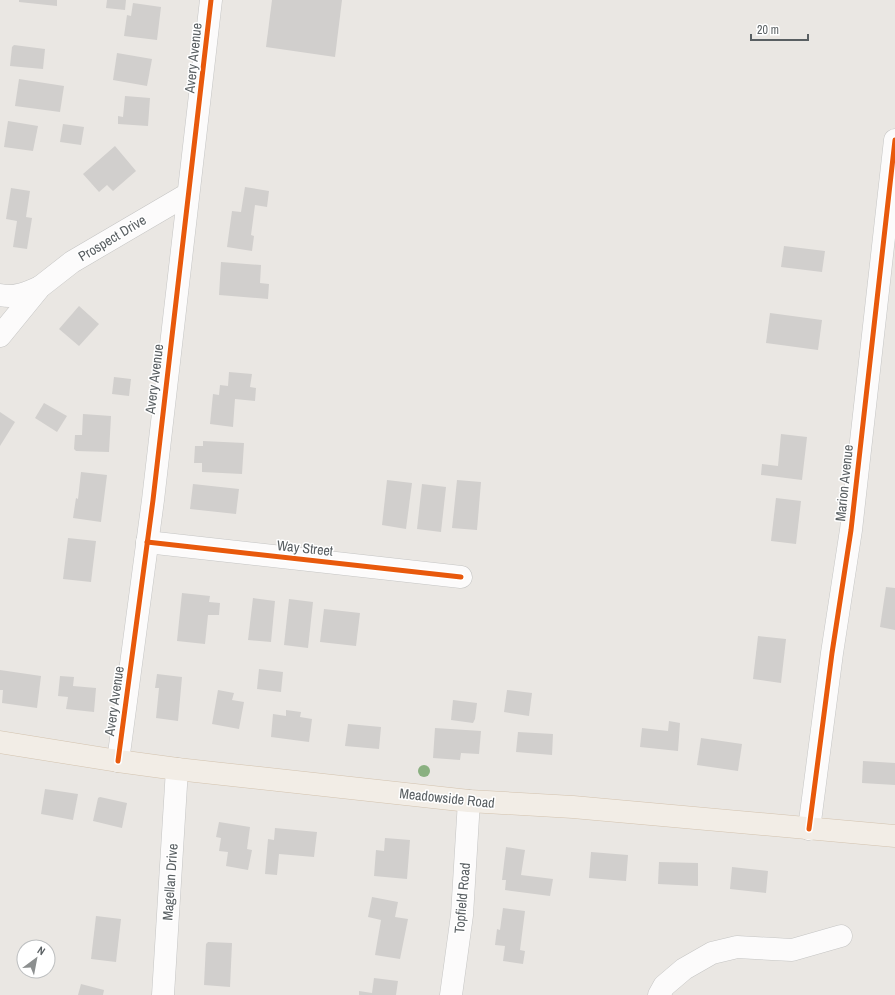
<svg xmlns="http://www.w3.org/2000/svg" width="895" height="995" viewBox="0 0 895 995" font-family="'Archivo Narrow',sans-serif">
<rect width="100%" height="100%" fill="#eae7e3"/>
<!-- building -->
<g fill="#d1cfcd">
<polygon points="19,0 57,0 57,6 19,2"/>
<polygon points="107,0 126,0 125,10 106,8"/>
<polygon points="272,0 342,0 335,57 266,47"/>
<polygon points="133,3 161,7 157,40 124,36 127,15 131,16"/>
<polygon points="14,45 45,49 43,69 10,66 12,47"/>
<polygon points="117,53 152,59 147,86 113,80"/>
<polygon points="19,79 64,86 60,112 15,106"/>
<polygon points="125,96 150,98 148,126 118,124 118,116 123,117"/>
<polygon points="8,121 38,126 33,151 4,147"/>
<polygon points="63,124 84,127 81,145 60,142"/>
<polygon points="115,146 136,171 113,191 107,185 99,192 83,174"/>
<polygon points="245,187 269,191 267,207 255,205 251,235 254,236 252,251 227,247 232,211 241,212"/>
<polygon points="11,188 30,191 26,217 32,218 27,249 13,247 17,221 6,219"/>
<polygon points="784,246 825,251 822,272 781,267"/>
<polygon points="221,262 261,265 260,283 269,284 268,299 219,295"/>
<polygon points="79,306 99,324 79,346 59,329"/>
<polygon points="770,313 822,320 818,350 766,343"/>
<polygon points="229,372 252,374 250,387 256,388 255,401 235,399 233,427 210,424 213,394 219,395 220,385 228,386"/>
<polygon points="114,377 131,379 129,396 112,394"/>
<polygon points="44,403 67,416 57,432 35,418"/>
<polygon points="0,412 15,422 0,446"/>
<polygon points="83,414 111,416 109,452 76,451 74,449 75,435 82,435"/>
<polygon points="781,434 807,437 802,480 761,475 762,464 778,466"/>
<polygon points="203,441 244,443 242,474 202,472 202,463 194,463 195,446 203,446"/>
<polygon points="81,472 107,475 101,522 73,518 76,498 78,499"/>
<polygon points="387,480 412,483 406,529 382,525"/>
<polygon points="457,480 481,482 477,530 452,528"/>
<polygon points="193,484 239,489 236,514 190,509"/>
<polygon points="422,484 446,487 441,532 417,529"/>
<polygon points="776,498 801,501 796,544 771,541"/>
<polygon points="68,538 96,541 91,582 63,579"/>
<polygon points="886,587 895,588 895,630 880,627"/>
<polygon points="182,593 210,596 209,602 220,603 219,615 208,615 205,644 177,641"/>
<polygon points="253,598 275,601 271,642 248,640"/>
<polygon points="289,599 313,602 308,648 284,645"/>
<polygon points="324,609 360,613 356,646 320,642"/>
<polygon points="758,636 786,639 781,683 753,679"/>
<polygon points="259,669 283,672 281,692 257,689"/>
<polygon points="0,670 41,676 37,708 2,703 3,690 0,690"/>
<polygon points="157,674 182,677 178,721 156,718 159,688 155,688"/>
<polygon points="60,676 74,677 73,686 96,688 94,712 66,709 68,697 58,696"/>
<polygon points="218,690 234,693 232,700 244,702 239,729 212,724"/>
<polygon points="507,690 532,693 529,716 504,712"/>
<polygon points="453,700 477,703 475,719 473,723 451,720"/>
<polygon points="286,710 301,712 300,717 312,719 309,742 271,737 273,714 286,716"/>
<polygon points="669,721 680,723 678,751 640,747 642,728 668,731"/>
<polygon points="348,724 381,727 379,749 345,746"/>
<polygon points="435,728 481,731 479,754 461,753 460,760 433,758"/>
<polygon points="518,732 553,734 552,755 516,752"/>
<polygon points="701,738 742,744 738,771 697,765"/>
<polygon points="863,761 895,763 895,785 862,783"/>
<polygon points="45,789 78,794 73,820 41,814"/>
<polygon points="100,797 127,803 122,828 93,821 98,798"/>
<polygon points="219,822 250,827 247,849 252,850 248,870 226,866 228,852 219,851 221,838 216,837"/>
<polygon points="275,828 317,832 314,857 279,854 277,875 265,874 268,839 274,840"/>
<polygon points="385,838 410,840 407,879 374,876 376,850 384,851"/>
<polygon points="506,847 525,850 521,875 553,879 550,896 505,890 506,880 502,880"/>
<polygon points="591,852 628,855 626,881 589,878"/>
<polygon points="659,862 698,863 698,886 658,884"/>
<polygon points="732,867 768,871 766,893 730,889"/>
<polygon points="372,897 398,902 395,917 408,919 400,959 375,955 381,920 368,917"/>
<polygon points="503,908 525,911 520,950 525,951 523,964 503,961 505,946 495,945 497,929 500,930"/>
<polygon points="96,916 121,919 116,962 91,959"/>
<polygon points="208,942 232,943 230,987 204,985 206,944"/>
<polygon points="374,978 398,981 396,995 359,995 359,991 372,993"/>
<polygon points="81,984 104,990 103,995 78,995"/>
</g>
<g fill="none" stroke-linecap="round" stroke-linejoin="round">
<!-- minor casing -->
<g stroke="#c5c5c4" stroke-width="23">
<g id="minor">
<path d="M0,295C15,298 27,293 40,287"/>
<polyline points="0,336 40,287 72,262 188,194"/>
<polyline points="147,542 461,577"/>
<polyline points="118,761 153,500 211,0"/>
<polyline points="809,829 832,653 851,530 895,140"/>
<polyline points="163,995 177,769"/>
<polyline points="451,995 462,915 469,801"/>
<polyline points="659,995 664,986 684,969 712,953 737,947 792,950 841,936"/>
</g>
</g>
<!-- major casing -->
<g stroke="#d3c3af" stroke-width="23">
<polyline id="major" points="0,742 118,761 177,769 469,801 573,807 895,836"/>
</g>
<!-- minor -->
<use href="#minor" stroke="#fcfbfb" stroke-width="22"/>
<!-- major -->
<use href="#major" stroke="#f2ede6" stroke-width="22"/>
<!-- cycleway casing -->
<g stroke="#fff" stroke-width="8">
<g id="cycleway">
<polyline points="147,542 461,577"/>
<polyline points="118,761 153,500 211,0"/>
<polyline points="809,829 832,653 851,530 895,140"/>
</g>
</g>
<!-- cycleway -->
<use href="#cycleway" stroke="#e8590c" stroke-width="5"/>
</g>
<!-- trees -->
<circle fill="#8ab080" cx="424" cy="771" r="6"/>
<g text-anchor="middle" stroke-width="3" stroke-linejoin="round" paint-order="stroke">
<!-- street labels -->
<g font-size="14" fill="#595f62" stroke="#fff">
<text transform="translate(193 58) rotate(-84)" y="5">Avery Avenue</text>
<text transform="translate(112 238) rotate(-31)" y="5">Prospect Drive</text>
<text transform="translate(154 379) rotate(-83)" y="5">Avery Avenue</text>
<text transform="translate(844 483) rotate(-84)" y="5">Marion Avenue</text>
<text transform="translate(305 548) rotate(6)" y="5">Way Street</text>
<text transform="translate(114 701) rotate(-82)" y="5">Avery Avenue</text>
<text transform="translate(447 798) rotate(6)" y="5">Meadowside Road</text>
<text transform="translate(170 882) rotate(-86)" y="5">Magellan Drive</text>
<text transform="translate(462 898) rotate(-85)" y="5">Topfield Road</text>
</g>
</g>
<!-- north arrow -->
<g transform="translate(36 959) rotate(32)"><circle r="19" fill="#ffffff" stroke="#bdbfc0"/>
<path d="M0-3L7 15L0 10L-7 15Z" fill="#8c8f8f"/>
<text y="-6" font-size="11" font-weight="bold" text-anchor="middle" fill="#595f62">N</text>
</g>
<!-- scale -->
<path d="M751 34v6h57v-6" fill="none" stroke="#595f62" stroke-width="2"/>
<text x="757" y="34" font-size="12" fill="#595f62" stroke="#ffffff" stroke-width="3" paint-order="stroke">20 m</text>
</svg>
